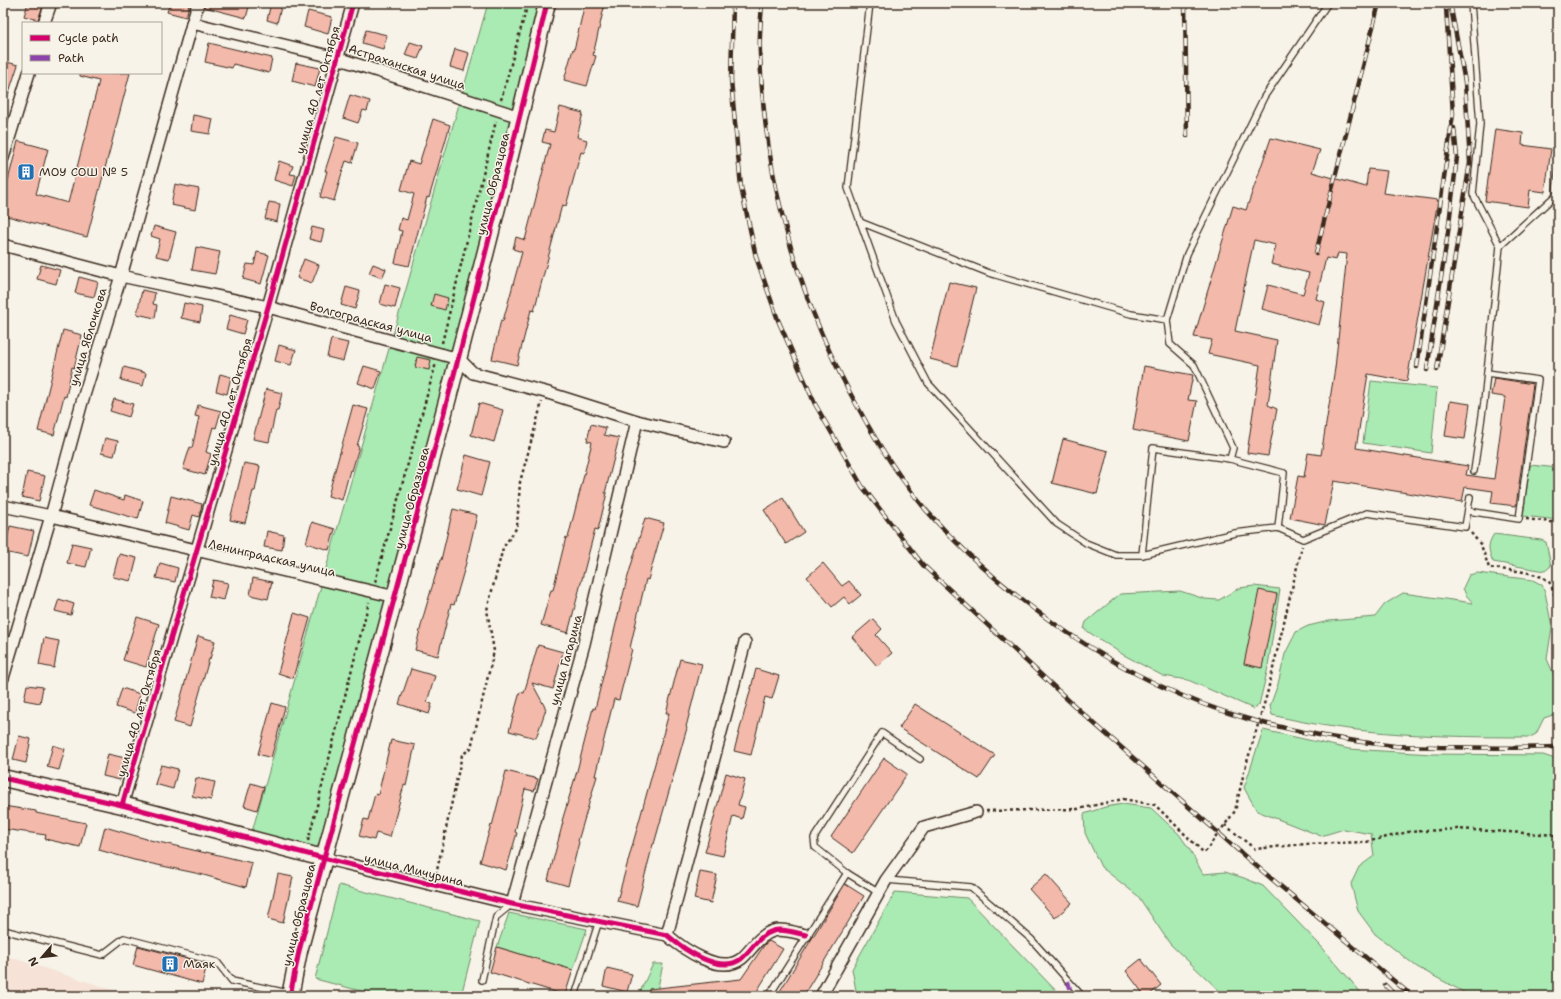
<svg xmlns="http://www.w3.org/2000/svg" width="1561" height="999" viewBox="0 0 1561 999" font-family="'Shantell Sans',sans-serif">
<rect width="100%" height="100%" fill="#f7f3e8"/>
<filter id="ink" filterUnits="userSpaceOnUse"><feTurbulence type="fractalNoise" baseFrequency=".025" numOctaves="2"/><feDisplacementMap in="SourceGraphic" scale="8" xChannelSelector="R" yChannelSelector="G"/><feConvolveMatrix kernelMatrix="1 2 1 2 8 2 1 2 1" color-interpolation-filters="sRGB"/></filter>
<g filter="url(#ink)">
<!-- built -->
<polygon fill="#f6e2d6" points="3,955 132,996 3,996"/>
<!-- green -->
<g fill="#aaeab3" stroke="#728a68">
<polygon points="488,3 547,3 323,858 250,839 323,579"/>
<polygon points="1371,381 1437,388 1431,453 1363,443"/>
<polygon points="1530,465 1558,468 1558,520 1523,516"/>
<polygon points="1558,531 1558,580 1554,552 1555,534"/>
<path d="M1494,534L1541,540L1546,542L1551,566L1545,571L1493,562C1488,549 1487,545 1494,534Z"/>
<path d="M1477,573L1533,580L1542,585L1545,592L1552,627L1547,659L1558,684V718L1553,715L1544,718L1536,734L1530,737C1445,737 1356,736 1272,715L1270,706L1278,684L1285,654L1296,632L1308,626L1329,621L1375,617L1385,604L1403,593L1473,603L1466,595L1463,588L1469,575Z"/>
<polygon points="1254,586 1280,589 1267,672 1259,705 1254,709 1188,680 1163,676 1122,654 1084,629 1086,622 1120,594 1180,591 1205,599 1219,600 1239,588"/>
<polygon points="1263,730 1349,749 1432,754 1543,755 1558,760 1558,996 1471,996 1417,967 1375,934 1358,911 1351,884 1359,867 1374,856 1371,834 1344,829 1321,836 1257,811 1244,788"/>
<polygon points="1123,804 1151,808 1179,834 1190,850 1203,874 1225,872 1244,878 1263,886 1320,945 1364,996 1225,996 1170,944 1138,896 1101,867 1085,833 1084,814 1105,807"/>
<polygon points="339,885 480,921 461,996 380,996 315,979"/>
<polygon points="895,892 967,898 1061,996 857,996 852,969"/>
<polygon points="509,913 587,929 573,970 497,947"/>
<polygon points="653,964 663,964 656,996 638,996"/>
</g>
<!-- building -->
<g fill="#f3b9ab" stroke="#3b2a1e">
<polygon points="28,3 44,3 38,20 24,16"/>
<polygon points="170,3 181,3 189,5 186,17 167,12"/>
<polygon points="205,3 250,3 246,18 204,7"/>
<polygon points="271,3 282,3 277,23 267,20"/>
<polygon points="585,3 605,3 593,55 596,56 587,86 564,80 573,49 574,50"/>
<polygon points="308,11 332,17 328,34 304,27"/>
<polygon points="366,30 387,35 383,49 362,43"/>
<polygon points="410,42 423,46 418,59 405,55"/>
<polygon points="209,43 272,58 269,73 233,64 232,68 205,62"/>
<polygon points="455,49 469,53 464,71 450,67"/>
<polygon points="3,61 18,65 5,104 3,104"/>
<polygon points="296,63 320,68 315,87 292,81"/>
<polygon points="80,73 130,73 87,237 3,215 3,200 18,141 48,149 36,194 68,203 99,81 80,76"/>
<polygon points="350,95 370,101 367,111 363,110 358,123 343,118"/>
<polygon points="560,107 583,113 577,137 587,140 584,153 581,152 566,206 562,205 534,311 531,310 517,365 492,359 501,320 503,321 522,252 513,249 516,237 525,240 550,144 542,142 545,130 554,132"/>
<polygon points="193,115 213,119 210,134 191,131"/>
<polygon points="433,119 450,125 429,198 427,197 409,266 395,263 402,231 398,230 401,218 407,220 414,194 401,190 409,161 419,164"/>
<polygon points="1495,129 1523,133 1522,145 1551,149 1545,192 1530,190 1528,207 1485,201"/>
<polygon points="336,137 358,143 352,163 346,161 341,176 334,201 320,197 327,171 325,171"/>
<polygon points="1271,138 1320,150 1312,172 1366,187 1368,169 1387,171 1383,193 1438,200 1407,381 1368,374 1356,448 1468,466 1466,475 1494,479 1505,397 1491,395 1494,378 1533,384 1516,506 1491,503 1493,491 1465,487 1462,502 1334,481 1325,525 1290,518 1298,476 1304,477 1308,453 1321,455 1335,368 1347,254 1338,253 1336,260 1326,258 1316,299 1325,302 1319,325 1262,309 1268,285 1303,294 1309,273 1271,264 1276,245 1254,240 1235,331 1277,340 1268,405 1277,409 1268,456 1247,453 1260,365 1208,354 1212,340 1194,337 1233,206 1246,210"/>
<polygon points="279,161 293,166 290,174 296,175 293,186 274,180"/>
<polygon points="175,184 199,189 195,210 171,205"/>
<polygon points="269,202 280,204 277,222 265,219"/>
<polygon points="154,226 176,232 169,259 156,256 160,239 151,236"/>
<polygon points="312,227 324,230 321,242 309,239"/>
<polygon points="196,247 220,252 215,274 192,270"/>
<polygon points="257,252 269,255 261,284 243,279 247,264 254,265"/>
<polygon points="304,259 319,265 312,283 297,278"/>
<polygon points="373,264 386,269 382,278 369,273"/>
<polygon points="41,265 60,270 56,284 37,279"/>
<polygon points="79,277 98,282 94,297 75,293"/>
<polygon points="949,282 976,288 957,366 930,359"/>
<polygon points="385,284 400,288 395,308 380,304"/>
<polygon points="346,287 360,291 355,309 341,305"/>
<polygon points="142,290 155,293 153,304 157,305 155,318 137,314"/>
<polygon points="434,294 448,298 445,310 431,306"/>
<polygon points="184,303 202,307 200,322 181,318"/>
<polygon points="230,315 247,320 243,334 226,329"/>
<polygon points="63,330 82,335 74,368 72,367 66,397 64,396 54,435 38,431"/>
<polygon points="331,339 348,343 343,361 327,357"/>
<polygon points="279,345 296,350 291,365 275,361"/>
<polygon points="417,357 431,360 429,370 415,367"/>
<polygon points="364,366 381,371 375,389 358,383"/>
<polygon points="1144,366 1193,375 1188,400 1197,401 1189,441 1133,430"/>
<polygon points="124,367 146,373 143,386 121,380"/>
<polygon points="220,374 231,377 227,394 216,391"/>
<polygon points="266,389 282,393 278,410 276,410 269,442 253,439"/>
<polygon points="114,399 133,404 129,417 110,411"/>
<polygon points="1450,401 1470,404 1465,439 1445,436"/>
<polygon points="479,403 503,410 494,442 471,435"/>
<polygon points="198,405 221,411 216,428 213,427 206,452 211,454 205,475 183,469 190,447 192,448 199,417 195,416"/>
<polygon points="353,405 368,409 357,446 359,447 352,471 350,470 342,500 328,496"/>
<polygon points="591,424 606,428 604,435 619,438 605,493 607,493 598,530 595,529 568,633 541,625 551,590 553,590 566,537 568,538 581,487 592,442 587,441"/>
<polygon points="105,438 118,441 114,456 101,453"/>
<polygon points="1063,439 1108,451 1097,494 1052,483"/>
<polygon points="466,455 490,462 481,496 457,489"/>
<polygon points="244,463 260,466 255,491 253,491 245,523 230,520"/>
<polygon points="27,472 45,476 39,501 22,497"/>
<polygon points="94,490 124,500 125,495 143,501 138,519 89,505"/>
<polygon points="171,496 202,504 199,517 193,515 189,530 165,523"/>
<polygon points="783,498 804,532 786,544 764,510"/>
<polygon points="453,509 477,515 465,567 454,605 451,604 438,656 415,650 424,614 440,560 441,560"/>
<polygon points="645,518 664,523 648,580 646,579 630,648 632,649 619,700 614,699 595,776 597,776 578,841 579,842 568,886 548,880 563,822 562,821 577,771 593,708 595,709 626,583"/>
<polygon points="312,522 335,529 329,550 306,543"/>
<polygon points="10,526 34,531 28,557 4,552"/>
<polygon points="267,531 284,535 282,550 264,547"/>
<polygon points="72,543 91,547 86,567 67,563"/>
<polygon points="119,554 137,558 131,581 113,577"/>
<polygon points="160,563 178,568 175,582 156,578"/>
<polygon points="823,563 842,586 849,581 861,595 850,604 844,597 832,607 807,577"/>
<polygon points="253,578 272,582 268,599 250,595"/>
<polygon points="213,580 228,583 224,600 209,597"/>
<polygon points="1259,590 1277,594 1262,668 1244,664"/>
<polygon points="59,599 74,604 71,615 55,611"/>
<polygon points="294,613 310,618 293,678 278,673"/>
<polygon points="137,617 159,624 146,667 123,660"/>
<polygon points="873,619 882,629 876,635 892,653 877,666 852,637"/>
<polygon points="198,636 215,641 210,659 209,659 190,727 174,722"/>
<polygon points="44,638 59,641 54,668 39,665"/>
<polygon points="538,645 563,652 553,689 532,683 546,709 536,738 509,731 520,692 524,693"/>
<polygon points="680,659 702,664 686,727 687,728 654,844 653,844 637,906 617,901 669,713 666,713"/>
<polygon points="411,669 435,676 427,702 432,704 429,714 399,704"/>
<polygon points="756,669 779,676 772,699 765,697 751,755 734,751"/>
<polygon points="27,685 43,687 40,703 24,700"/>
<polygon points="122,688 140,694 135,713 116,707"/>
<polygon points="272,703 285,707 271,758 258,754"/>
<polygon points="915,704 995,755 979,779 899,728"/>
<polygon points="19,736 31,739 26,763 13,760"/>
<polygon points="391,740 415,745 406,786 404,785 390,837 376,833 374,840 359,836 364,819 368,820 375,794 378,795"/>
<polygon points="53,745 65,749 59,770 47,767"/>
<polygon points="108,754 125,758 120,780 103,776"/>
<polygon points="884,758 907,774 853,853 831,837"/>
<polygon points="161,765 178,769 173,789 155,784"/>
<polygon points="506,771 538,779 534,791 525,789 515,832 517,833 506,870 480,862 491,825 492,826"/>
<polygon points="726,773 745,779 738,805 745,807 742,819 733,816 723,856 705,852"/>
<polygon points="196,778 215,782 211,800 192,796"/>
<polygon points="251,783 264,787 257,810 244,806"/>
<polygon points="3,806 36,811 36,813 86,823 80,847 45,839 46,835 3,829"/>
<polygon points="105,827 150,840 206,853 206,852 252,863 246,887 200,874 134,860 99,850"/>
<polygon points="700,872 717,875 711,903 694,899"/>
<polygon points="278,874 293,877 283,923 268,919"/>
<polygon points="1046,874 1072,903 1055,918 1029,889"/>
<polygon points="845,884 864,896 803,996 777,996"/>
<polygon points="769,941 783,949 754,996 649,996 649,989 741,979 765,944"/>
<polygon points="138,946 207,964 202,984 133,965"/>
<polygon points="497,947 573,970 565,995 490,972"/>
<polygon points="1141,959 1161,985 1148,996 1145,996 1126,971"/>
<polygon points="607,968 632,974 627,992 603,986"/>
</g>
<g fill="none" stroke-linecap="round" stroke-linejoin="round">
<!-- lane casing -->
<g stroke="#3b2a1e" stroke-width="8">
<g id="lane">
<polyline points="870,3 848,188 896,321 928,383 1057,524 1086,543 1116,555 1142,555 1235,533 1278,528 1303,539 1367,513 1465,527 1470,497"/>
<polyline points="1471,3 1480,124 1473,194 1500,246"/>
<polyline points="860,222 989,273 1131,314 1167,320"/>
<polyline points="1230,459 1233,448 1194,365 1170,344 1167,320 1187,254 1264,97 1328,3"/>
<polyline points="1474,471 1484,402 1500,246 1556,195 1558,173"/>
<polyline points="1468,511 1519,519 1538,380 1487,373"/>
<polyline points="1142,555 1153,448 1230,459 1284,473 1278,528"/>
<polyline points="886,880 971,887 1031,939 1082,996"/>
<polyline points="879,893 847,873 815,847 814,838 882,733 920,759"/>
<polyline points="3,930 102,955 124,938 217,962 232,981 288,993"/>
<polyline points="482,980 496,917 512,904"/>
<polyline points="575,996 599,921"/>
<polyline points="769,996 847,873"/>
</g>
</g>
<!-- street casing -->
<g stroke="#3b2a1e" stroke-width="14">
<g id="street">
<polyline points="44,23 51,3"/>
<polyline points="192,23 337,58 520,117"/>
<polyline points="3,158 29,73"/>
<polyline points="3,245 121,276 268,307 392,341 459,359 473,373 545,392 637,421 724,442"/>
<polyline points="3,506 51,516 396,597"/>
<polyline points="3,678 51,516 82,402 121,276 198,3"/>
<polyline points="122,805 268,307 353,3"/>
<path d="M323,858L512,904L667,935C683,949 720,975 741,959C751,951 759,935 773,931C783,928 796,933 806,935"/>
<polyline points="512,904 584,644 637,421"/>
<polyline points="667,935 745,642"/>
<polyline points="821,996 886,880 924,827 976,812"/>
</g>
</g>
<!-- secondary casing -->
<g stroke="#3b2a1e" stroke-width="19">
<g id="secondary">
<polyline points="3,778 122,805 323,858"/>
<path d="M290,996L299,951C384,635 472,321 547,3"/>
</g>
</g>
<!-- path -->
<g stroke="#3b2a1e" stroke-width="2.5" stroke-dasharray="3 3" stroke-linecap="butt">
<polyline points="501,100 528,3"/>
<polyline points="442,343 496,121"/>
<polyline points="1526,519 1558,523"/>
<path d="M1471,533L1481,545L1489,568C1505,570 1539,571 1549,582C1555,589 1557,610 1558,619"/>
<polyline points="375,582 436,363"/>
<polyline points="986,811 1078,809 1123,799 1155,805 1204,853 1235,811 1244,772 1267,694 1302,546"/>
<polyline points="1225,825 1255,849 1305,844 1366,842 1408,832 1457,829 1558,835"/>
<polyline points="308,841 369,602"/>
<polyline points="436,875 462,755 471,748 494,651 487,610 503,548 517,527 520,482 542,402"/>
</g>
<!-- lane -->
<use href="#lane" stroke="#f7f3e8" stroke-width="5.5"/>
<!-- street -->
<use href="#street" stroke="#f7f3e8" stroke-width="11"/>
<!-- secondary -->
<use href="#secondary" stroke="#f7f3e8" stroke-width="16"/>
<!-- rail casing -->
<g stroke="#3b2a1e" stroke-width="4.5">
<g id="rail">
<polyline points="733,3 731,80 741,187 756,257 778,320 815,404 862,486 923,565 1080,711 1248,859 1412,996"/>
<path d="M762,3C761,20 759,36 760,53C764,178 798,302 860,411C879,446 901,480 926,510C967,557 1016,598 1068,633C1123,670 1184,701 1248,719C1296,732 1346,741 1395,746C1410,747 1425,746 1439,747C1479,748 1518,748 1558,747"/>
<polyline points="1185,3 1187,136"/>
<polyline points="1316,253 1379,3"/>
<polyline points="1417,367 1453,114 1446,7"/>
<polyline points="1427,370 1448,232 1457,157 1454,128"/>
<polyline points="1437,370 1470,162 1465,82 1450,3"/>
<polyline points="1385,985 1396,996"/>
</g>
</g>
<!-- rail -->
<use href="#rail" stroke="#f7f3e8" stroke-width="3" stroke-dasharray="9" stroke-linecap="butt"/>
<!-- quiet -->
<g stroke="#8e44ad" stroke-width="4" stroke-dasharray="8 4" stroke-linecap="butt">
<polyline points="1554,3 1558,17"/>
<polyline points="1068,981 1072,996"/>
</g>
<!-- cycleway casing -->
<g stroke="#f7f3e8" stroke-width="8">
<g id="cycleway">
<path d="M3,778L122,805L323,858L512,904L667,935C683,949 720,975 741,959C751,951 759,935 773,931C783,928 796,933 806,935"/>
<polyline points="122,805 268,307 353,3"/>
<path d="M290,996L299,951C384,635 472,321 547,3"/>
</g>
</g>
<!-- cycleway -->
<use href="#cycleway" stroke="#d6006c" stroke-width="5"/>
</g>
</g>
<!-- icons -->
<defs>
<g id="building-square" transform="scale(0.9)"><rect x="-9" y="-9" width="18" height="18" rx="4" fill="#1f6fb2" stroke="#f7f3e8"/><path d="M-4-6H4V6H1V3H-1V6H-4ZM-2.5-4.3h1.7v1.8h-1.7ZM.8-4.3h1.7v1.8H.8ZM-2.5-1h1.7V.8h-1.7ZM.8-1h1.7V.8H.8Z" fill="#fff"/></g>
</defs>
<g fill-rule="evenodd">
<use href="#building-square" x="26" y="172"/>
<use href="#building-square" x="170" y="964"/>
</g>
<g text-anchor="middle" stroke-width="3" stroke-linejoin="round" paint-order="stroke">
<!-- street labels -->
<g font-size="12" fill="#3b2a1e" stroke="#f7f3e8">
<text transform="translate(407 67) rotate(18)" y="4">Астраханская улица</text>
<text transform="translate(318 90) rotate(-74)" y="4">улица 40 лет Октября</text>
<text transform="translate(493 184) rotate(-76)" y="4">улица Образцова</text>
<text transform="translate(371 322) rotate(15)" y="4">Волгоградская улица</text>
<text transform="translate(88 337) rotate(-73)" y="4">улица Яблочкова</text>
<text transform="translate(230 402) rotate(-74)" y="4">улица 40 лет Октября</text>
<text transform="translate(412 498) rotate(-75)" y="4">улица Образцова</text>
<text transform="translate(272 558) rotate(13)" y="4">Ленинградская улица</text>
<text transform="translate(566 660) rotate(-75)" y="4">улица Гагарина</text>
<text transform="translate(139 713) rotate(-74)" y="4">улица 40 лет Октября</text>
<text transform="translate(414 870) rotate(14)" y="4">улица Мичурина</text>
<text transform="translate(299 915) rotate(-76)" y="4">улица Образцова</text>
</g>
<!-- poi labels -->
<g font-size="12" fill="#3b2a1e" stroke="#f7f3e8" text-anchor="start">
<text x="39" y="176">МОУ СОШ № 5</text>
<text x="183" y="968">Маяк</text>
</g>
</g>
<!-- margin -->
<rect width="1561" height="999" fill="none" stroke="#f7f3e8" stroke-width="16"/>
<rect x="8" y="8" width="1545" height="983" fill="none" stroke="#3b2a1e" stroke-width="1.5" filter="url(#ink)"/>
<!-- legend -->
<rect x="22" y="22" width="140" height="52" fill="#f7f3e8" stroke="#aca397"/>
<rect x="30" y="35" width="20" height="6" fill="#d6006c" stroke="#aca397"/>
<text x="58" y="42" font-size="12" fill="#3b2a1e">Cycle path</text>
<rect x="30" y="55" width="20" height="6" fill="#8e44ad" stroke="#aca397"/>
<text x="58" y="62" font-size="12" fill="#3b2a1e">Path</text>
<!-- north arrow -->
<g transform="translate(42 957) rotate(242)" stroke="#f7f3e8" stroke-width="3" paint-order="stroke">
<path d="M0-3L7 15L0 10L-7 15Z" fill="#3b2a1e"/>
<text y="-6" font-size="11" font-weight="bold" text-anchor="middle" fill="#3b2a1e">N</text>
</g>
</svg>
